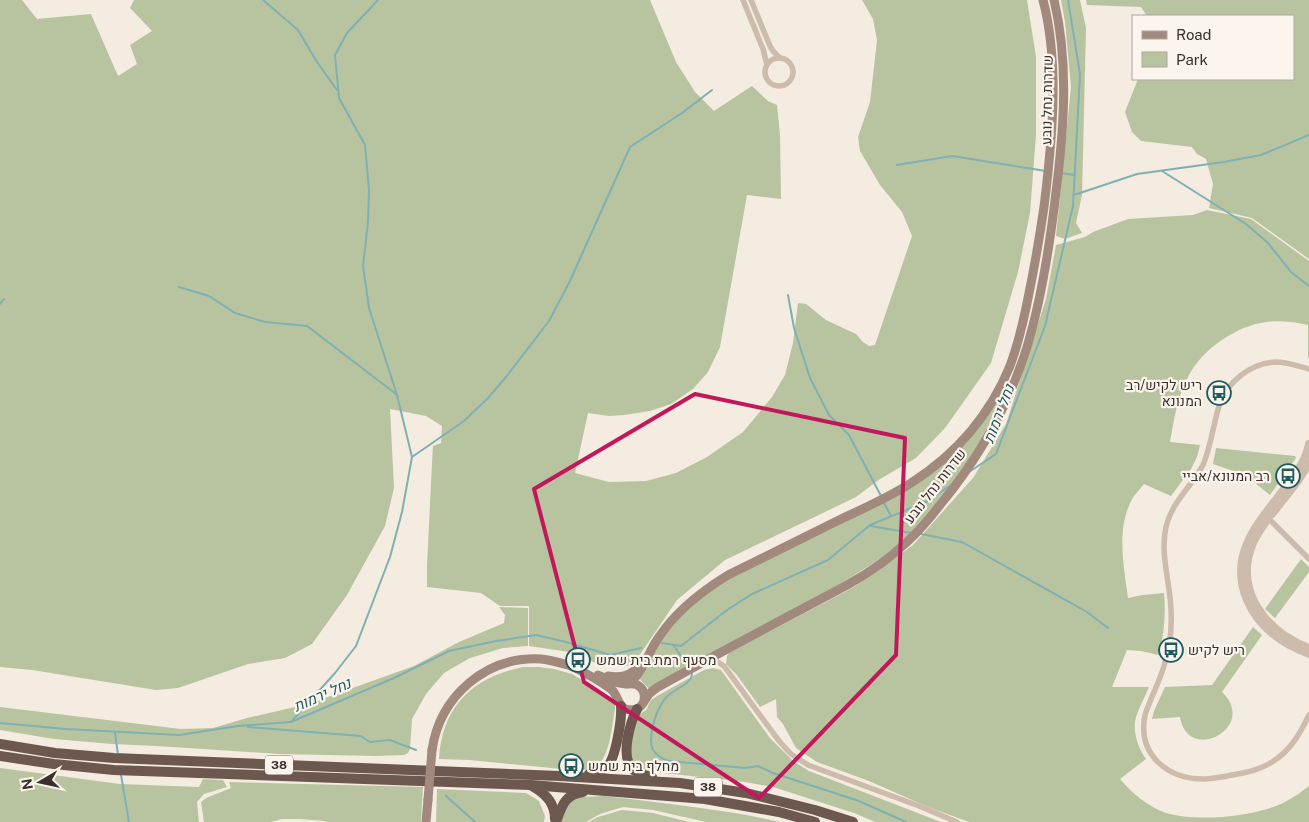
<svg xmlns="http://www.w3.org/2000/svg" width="1309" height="822" viewBox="0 0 1309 822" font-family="'Public Sans',Heebo,sans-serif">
<rect width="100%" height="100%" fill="#f4ebe1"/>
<!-- green -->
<g fill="#b8c4a0">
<polygon points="0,0 22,0 37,19 91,14 118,76 137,64 130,45 152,31 130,8 134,0 650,0 676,62 695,92 714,111 752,86 768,101 777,105 780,135 781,199 747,195 720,347 708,372 693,389 671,404 650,411 624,415 609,416 588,413 575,473 609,482 646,481 676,473 707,457 743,432 772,397 785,375 793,343 798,303 806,304 826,320 856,334 863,342 869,346 875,345 912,236 902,212 880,185 860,151 858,137 870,102 877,40 873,19 862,0 1027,0 1036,57 1036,135 1030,213 1018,272 991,363 945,428 916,458 880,479 856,497 725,560 677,600 639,656 630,666 595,663 576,653 529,646 529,606 500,606 481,593 427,587 427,566 432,463 433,446 441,443 442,426 426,416 390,409 394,488 385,526 347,595 312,644 285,658 248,664 178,688 156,690 32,670 0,667"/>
<polygon points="1061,0 1080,0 1086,28 1082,195 1076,223 1082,233 1065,239 1056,236 1071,87 1065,22"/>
<polygon points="1086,0 1309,0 1309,259 1252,218 1209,208 1213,184 1206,159 1197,154 1192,147 1141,141 1132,132 1125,112 1138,79 1293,79 1293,16 1147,16 1141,7 1087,5"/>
<path d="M1207,210L1251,219L1309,261V358H1308V325C1295,322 1279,320 1266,322C1236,326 1203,349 1189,375C1177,396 1174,420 1170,442L1200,445L1197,457L1191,469L1171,496L1144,484C1141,488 1137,492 1134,496C1115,526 1124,566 1128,598L1143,595L1164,593C1166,614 1164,635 1159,655L1141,651L1127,650L1112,687H1149C1145,697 1139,707 1136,717C1132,731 1138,748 1146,759L1120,779C1133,794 1147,806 1166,813C1197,822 1254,817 1283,803C1293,798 1301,792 1309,786V822H969L928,807L869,781L817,762L796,748L783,724L777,717L776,699L760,707L736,674L726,664L727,656L729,653L854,587L913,545L973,478L1006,424L1046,299L1056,245L1085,237L1093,232L1128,219L1193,215Z"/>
<path d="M996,402L997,405L1000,404C979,449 950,492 916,528C896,550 870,565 845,581L650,690L638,677L668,627L713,587L910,487Z"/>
<polygon points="1216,448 1295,456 1296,458 1270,495 1245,475 1213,464"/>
<polygon points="1301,559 1309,567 1309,572 1275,618 1265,609"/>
<polygon points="499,607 528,608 528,646 503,648 470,658 444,673 426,694 412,719 410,749 408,753 404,755 376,756 279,754 157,746 112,744 54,739 0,730 0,707 181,729 213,728 247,718 308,704 414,666 459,642 504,623 505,615"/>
<path d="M1253,627L1262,635L1222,692C1259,727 1188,765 1180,717L1152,719L1154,711L1165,687L1212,685Z"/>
<path d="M523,667H539L554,669L572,674L612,698L615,705V709C612,725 610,759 595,767C588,771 580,770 572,770L469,760L439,759C442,706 473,677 523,667Z"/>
<polygon points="713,668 721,670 770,738 793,761 809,771 941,822 875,822 854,813 773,787 745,782 646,771 639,768 630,760 632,729 640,714 646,710 651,700 657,696 704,670"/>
<polygon points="0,768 120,784 199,787 203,779 223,780 227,787 204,794 197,802 199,822 0,822"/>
<polygon points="229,782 423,787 421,822 327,822 324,821 300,819 282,819 271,822 204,822 201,802 206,798 231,788"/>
<polygon points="437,789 526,793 539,801 545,816 544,822 436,822"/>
<path d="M604,796C634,799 663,803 693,807C722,811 751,815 780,822H706L653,810L623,807L600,814L586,822H561L567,804L581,797Z"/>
<polygon points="622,810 653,813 689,822 589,822 598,817"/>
</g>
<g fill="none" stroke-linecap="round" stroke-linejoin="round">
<!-- stream -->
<g stroke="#7fb0b2" stroke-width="2">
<polyline points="263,0 298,30 317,62 337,90"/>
<polyline points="897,165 952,156 1046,171"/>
<polyline points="1162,171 1246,224 1268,243 1291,272 1309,286"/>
<polyline points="1060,173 1075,175"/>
<polyline points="1074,195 1137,174 1224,162 1261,155 1309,135"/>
<polyline points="179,287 209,296 235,313 265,322 307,326 396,394"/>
<polyline points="788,295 794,328 810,378 829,415 849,435 881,496"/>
<polyline points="0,304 4,299"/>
<polyline points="412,457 464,421 488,398 506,377 549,321 570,281 630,147 682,113 712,90"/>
<polyline points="969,472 996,454 1045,326 1073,206 1080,74 1068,0"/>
<polyline points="884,503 891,516"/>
<polyline points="871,526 911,533"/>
<polyline points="921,534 962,542 1087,612 1108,628"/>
<polyline points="662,643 681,646 727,610 752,594 828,560 870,525 926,502 951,485"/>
<polyline points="674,646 687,665"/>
<path d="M692,674C691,686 671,689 664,700C656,711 647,737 653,750C657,756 662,759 669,761L745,768L758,766L773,773L859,801L906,822"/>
<polyline points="291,722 335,673 356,646 390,557 402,512 412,457 397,395 369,308 363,266 368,222 369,190 365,145 339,98 335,55 347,33 378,0"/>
<polyline points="0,723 66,729 179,735 238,726 291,722 394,678 449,651 496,641 536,635 566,642 610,655 641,648"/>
<polyline points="248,727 361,736 370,742 390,740 416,750"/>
<polyline points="115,733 118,755"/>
<polyline points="121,775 129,822"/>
<polyline points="446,796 475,822"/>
</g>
<!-- minor -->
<g stroke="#cdbbac" stroke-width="5.5">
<polyline points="743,0 763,49 767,65"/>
<polyline points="751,0 770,46 773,51 780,58"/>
<circle cx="779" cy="72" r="14"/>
<path d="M1309,369C1298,366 1287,362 1276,362C1250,363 1226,383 1219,406C1213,426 1211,446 1203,465C1192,486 1171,503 1166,527C1160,554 1170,582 1171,610C1172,628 1170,648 1164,666C1159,683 1150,699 1145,715C1137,755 1168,780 1206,779C1215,778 1224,777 1232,775C1246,773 1260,770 1272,762C1290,751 1300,734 1309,715"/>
<polyline points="1265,515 1309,559"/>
<polyline points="708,660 716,661 724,666 779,741 791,754 808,765 919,806 957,822"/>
</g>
<!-- tertiary -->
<g stroke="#cdbbac" stroke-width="8">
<path d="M1309,444C1306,460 1297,472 1288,484C1261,520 1227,552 1247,600C1259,628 1282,644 1309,654"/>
<polyline points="1272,514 1298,481 1309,463"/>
<path d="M1265,523C1261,529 1256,536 1253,543C1233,590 1266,632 1309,648"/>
</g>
<!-- secondary -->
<g stroke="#a18a7d" stroke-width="9">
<path d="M567,664C582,671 599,680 612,690C618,696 618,705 625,709C629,710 633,710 637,709C643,706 645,699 649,694C652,691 655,689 658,687L716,655L849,584C870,572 890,558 907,542C919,531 930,518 940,505C978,459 1009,405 1027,347C1042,297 1050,244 1056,192C1064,129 1069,62 1054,0"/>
<polyline points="598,675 614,682 626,684"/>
<path d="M608,676C622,678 630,676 639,666"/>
<path d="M630,683C643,672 648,652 659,637C676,611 702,591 728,575C765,557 801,539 837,521C862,509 888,498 911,483C955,455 990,415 1010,366C1017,347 1022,327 1026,308C1033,275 1039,241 1044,207C1052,142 1060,64 1043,0"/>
<path d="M628,684C639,682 646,690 644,701"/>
<path d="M432,750C440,696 486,656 541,659C552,660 561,663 571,666"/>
<polyline points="426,822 428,800"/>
</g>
<!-- trunk -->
<g stroke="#6c584f" stroke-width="10">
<path d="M637,709C630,723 621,754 631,767C636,774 644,776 652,777"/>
<polyline points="0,744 55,753 114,758 559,776 680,783 746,793 815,810 853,822"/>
<polyline points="0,756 54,764 114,770 531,785 705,799 779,812 815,822"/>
<path d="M589,774C595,772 602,772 607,767C616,758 622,718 621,706"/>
<path d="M532,786C546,794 555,803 555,819"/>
<path d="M556,822C562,806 564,795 583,792"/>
</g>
<!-- secondary-bridge -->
<polyline stroke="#a18a7d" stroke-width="9" points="428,800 432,750"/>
</g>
<!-- marked area -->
<path fill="none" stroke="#c2185b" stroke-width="4" stroke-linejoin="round" d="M695,394L905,438L896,655L759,798L584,682L534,489Z"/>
<!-- icons -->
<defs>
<g id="bus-ring" transform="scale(1.25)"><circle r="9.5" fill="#fbf5ee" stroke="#1f5a5e" stroke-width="1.5"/><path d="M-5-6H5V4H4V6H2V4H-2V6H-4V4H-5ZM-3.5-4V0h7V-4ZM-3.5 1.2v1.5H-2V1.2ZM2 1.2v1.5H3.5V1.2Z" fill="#1f5a5e"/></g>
</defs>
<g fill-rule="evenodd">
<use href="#bus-ring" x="1219" y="393"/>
<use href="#bus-ring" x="1288" y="476"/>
<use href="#bus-ring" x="1171" y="650"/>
<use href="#bus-ring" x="578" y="660"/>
<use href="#bus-ring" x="571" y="766"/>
</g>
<g text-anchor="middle" stroke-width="4.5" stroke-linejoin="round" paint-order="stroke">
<!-- shield labels -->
<g fill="#fbf5ee" stroke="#756b66" stroke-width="1">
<rect x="265" y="755.5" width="28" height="19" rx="4"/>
<rect x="694" y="777.5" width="28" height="19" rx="4"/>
</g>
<g font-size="12" font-weight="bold" fill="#3b302b">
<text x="279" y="769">38</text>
<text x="708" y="791">38</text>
</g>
<!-- street labels -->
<g font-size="14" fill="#3b302b" stroke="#fbf5ee">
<text transform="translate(1047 100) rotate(-89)" y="5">שדרות נחל נובע</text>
<text transform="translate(935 486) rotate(-52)" y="5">שדרות נחל נובע</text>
</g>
<!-- poi labels -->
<g font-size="14" fill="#3b302b" stroke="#fbf5ee" text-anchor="start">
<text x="1202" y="390" text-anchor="end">ריש לקיש/רב<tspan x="1202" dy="16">המנונא</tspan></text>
<text x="1270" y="481" text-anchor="end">רב המנונא/אביי</text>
<text x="1188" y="655">ריש לקיש</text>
<text x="596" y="665">מסעף רמת בית שמש</text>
<text x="588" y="771">מחלף בית שמש</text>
</g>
<!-- water labels -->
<g font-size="15" font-style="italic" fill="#1f5a5e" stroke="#fbf5ee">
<text transform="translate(999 414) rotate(-69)" y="5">נחל ירמות</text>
<text transform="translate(322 695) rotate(-24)" y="5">נחל ירמות</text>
</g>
</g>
<!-- legend -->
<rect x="1132" y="15" width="162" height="65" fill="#fbf5ee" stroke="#aea6a0"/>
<rect x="1142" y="31" width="25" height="8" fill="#a18a7d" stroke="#aea6a0"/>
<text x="1176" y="40" font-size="15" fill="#3b302b">Road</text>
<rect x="1142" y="52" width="25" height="15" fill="#b8c4a0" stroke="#aea6a0"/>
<text x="1176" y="65" font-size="15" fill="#3b302b">Park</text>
<!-- north arrow -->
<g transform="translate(40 782) rotate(261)" stroke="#fbf5ee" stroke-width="4" paint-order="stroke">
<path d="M0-4L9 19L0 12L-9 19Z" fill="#3b302b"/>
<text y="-8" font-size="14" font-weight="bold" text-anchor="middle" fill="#3b302b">N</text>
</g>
</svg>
